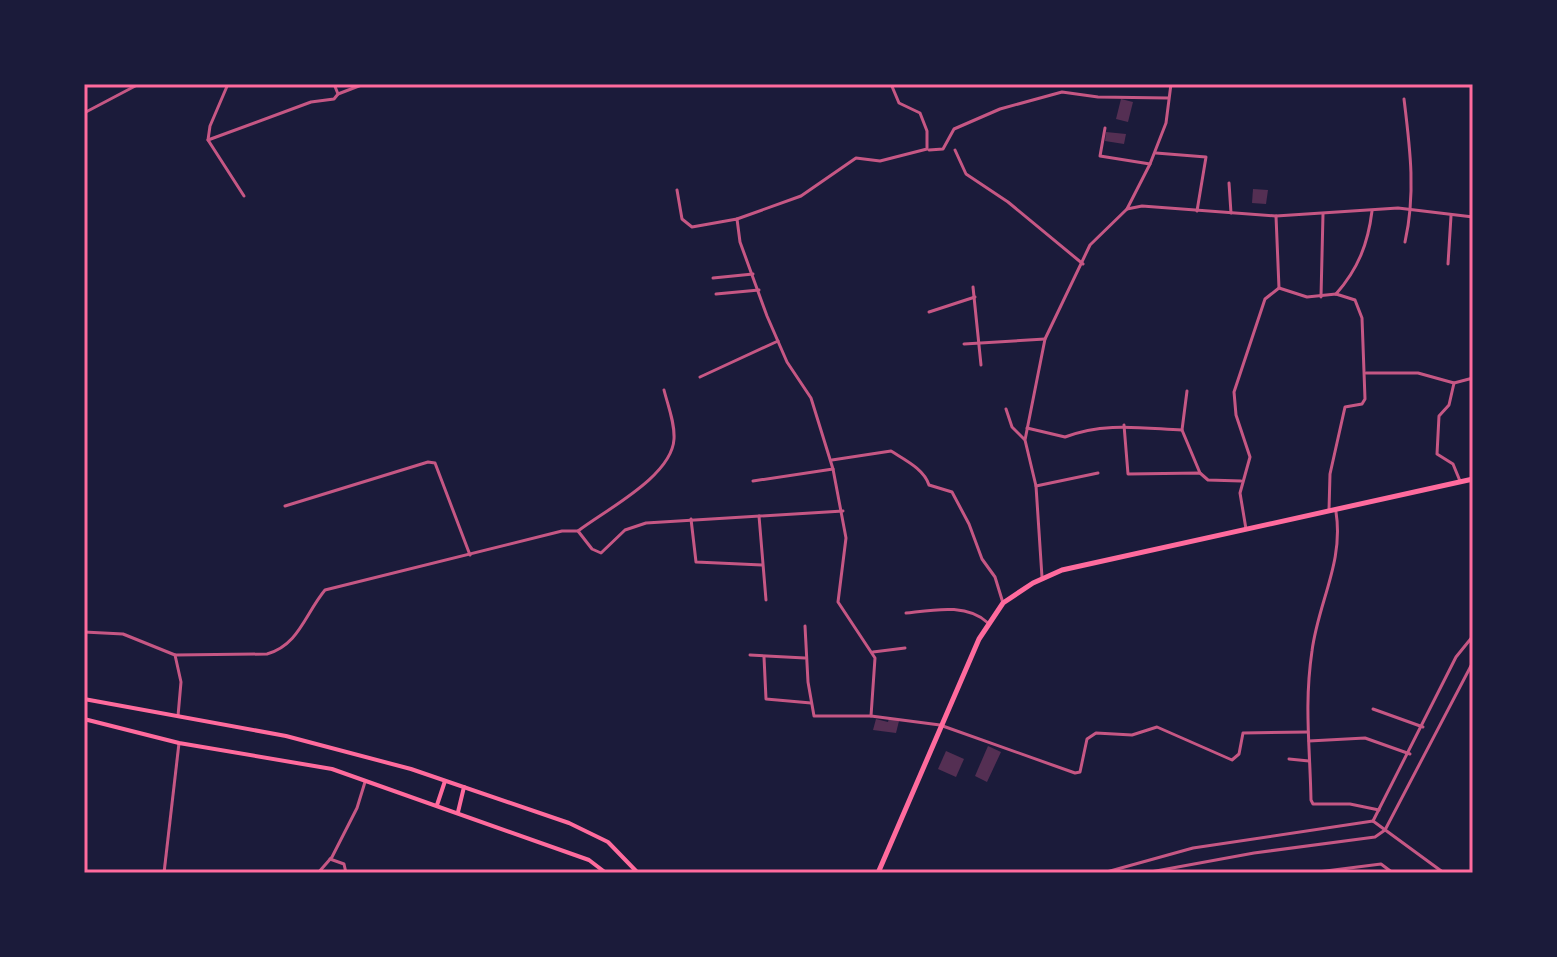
<svg xmlns="http://www.w3.org/2000/svg" width="1557" height="957" viewBox="0 0 1557 957" font-family="Arial,sans-serif">
<rect width="100%" height="100%" fill="#1b1b3a"/>
<!-- building -->
<g fill="#542f53">
<polygon points="1121,99 1133,102 1128,122 1116,119"/>
<polygon points="1106,132 1126,134 1124,144 1105,141"/>
<polygon points="1253,189 1268,190 1266,204 1252,203"/>
<polygon points="889,718 899,721 896,733 873,730 876,719 888,722"/>
<polygon points="988,746 1001,752 987,782 975,776"/>
<polygon points="946,751 964,759 956,777 938,769"/>
</g>
<g fill="none" stroke-linecap="round" stroke-linejoin="round">
<!-- minor -->
<g stroke="#c65784" stroke-width="3">
<polyline points="228,84 210,126 208,140 244,196"/>
<polyline points="338,94 364,84"/>
<path d="M1404,99C1410,148 1416,193 1405,242"/>
<polyline points="84,113 139,84"/>
<polyline points="1105,128 1100,156 1150,164"/>
<polyline points="208,140 311,102 334,99 338,94 334,84"/>
<polyline points="929,150 943,149 954,129 1000,109 1062,92 1098,97 1168,98"/>
<polyline points="955,150 966,174 1008,202 1083,264"/>
<polyline points="1156,153 1206,157 1197,211"/>
<polyline points="1229,183 1231,213"/>
<polyline points="677,190 682,219 692,227 737,219 740,242 767,316 787,362 811,398 833,469 846,538 838,602 875,658 871,716"/>
<polyline points="1127,209 1142,206 1276,216 1398,208 1473,217"/>
<polyline points="737,219 801,196 856,158 880,161 927,149 927,131 920,113 899,103 891,84"/>
<polyline points="1448,264 1451,216"/>
<polyline points="713,278 753,274"/>
<polyline points="973,287 981,365"/>
<polyline points="1279,288 1307,297 1336,294 1355,300 1362,318 1365,399 1362,404 1345,407 1330,474 1329,510"/>
<polyline points="716,294 759,290"/>
<path d="M1336,294C1358,269 1368,244 1372,211"/>
<polyline points="1321,297 1323,214"/>
<polyline points="929,312 975,297"/>
<polyline points="964,344 1045,339"/>
<polyline points="1366,373 1418,373 1454,383 1449,405 1439,416 1437,454 1453,464 1460,481"/>
<polyline points="700,377 778,341"/>
<polyline points="1454,383 1473,378"/>
<polyline points="1187,391 1182,430 1200,473"/>
<polyline points="1006,409 1012,427 1024,439"/>
<polyline points="1124,425 1128,474 1200,473 1208,480 1241,481"/>
<path d="M1027,428L1065,437C1104,422 1140,428 1182,430"/>
<path d="M832,460L891,451C905,460 924,469 929,485L952,492L969,524L982,559L995,577L1003,603"/>
<polyline points="753,481 833,469"/>
<polyline points="1036,486 1098,473"/>
<polyline points="285,506 428,462 435,463 470,555"/>
<path d="M1336,512C1344,562 1318,603 1312,651C1304,705 1310,747 1311,800L1313,804H1350L1379,810"/>
<polyline points="759,516 766,600"/>
<polyline points="691,519 696,562 762,565"/>
<polyline points="1246,529 1240,493 1250,457 1236,415 1234,392 1265,299 1279,288 1276,216"/>
<path d="M578,531C607,509 672,476 674,439C675,423 668,406 664,390"/>
<polyline points="1042,577 1036,486 1025,440 1045,339 1090,245 1127,209 1150,164 1166,123 1171,84"/>
<path d="M906,613C933,610 967,603 988,623"/>
<polyline points="805,626 808,682 814,716 871,716 940,725 1075,773 1080,772 1087,739 1096,733 1132,735 1157,727 1232,760 1239,754 1243,733 1308,732"/>
<polyline points="84,632 123,634 175,655 181,682 178,716"/>
<polyline points="873,652 905,648"/>
<path d="M175,655L267,654C299,645 305,614 325,590L562,531H578L592,549L601,553L625,530L646,523L843,511"/>
<polyline points="750,655 805,658"/>
<polyline points="764,657 766,699 811,703"/>
<polyline points="1373,709 1423,727"/>
<polyline points="1309,741 1365,738 1410,754"/>
<polyline points="1289,759 1309,761"/>
<polyline points="1373,821 1456,657 1473,636"/>
<polyline points="1373,821 1444,873"/>
<polyline points="330,859 344,864 346,873"/>
<polyline points="164,873 179,743"/>
<polyline points="318,873 332,857 357,808 365,782"/>
<polyline points="1103,873 1193,848 1373,821"/>
<polyline points="1145,873 1254,853 1375,837 1385,830 1473,662"/>
<polyline points="1310,873 1381,864 1393,873"/>
</g>
<!-- secondary -->
<g stroke="#ff6b9d" stroke-width="4">
<polyline points="84,699 286,736 411,769 569,823 608,842 638,873"/>
<polyline points="84,719 179,743 332,769 589,860 606,873"/>
<polyline points="437,805 445,781"/>
<polyline points="458,812 464,787"/>
</g>
<!-- primary -->
<polyline stroke="#ff6b9d" stroke-width="5" points="878,873 979,639 1003,603 1033,583 1062,570 1473,479"/>
</g>
<!-- border -->
<rect width="1557" height="957" fill="none" stroke="#1b1b3a" stroke-width="172"/>
<rect x="86" y="86" width="1385" height="785" fill="none" stroke="#ff6b9d" stroke-width="3"/>
</svg>
